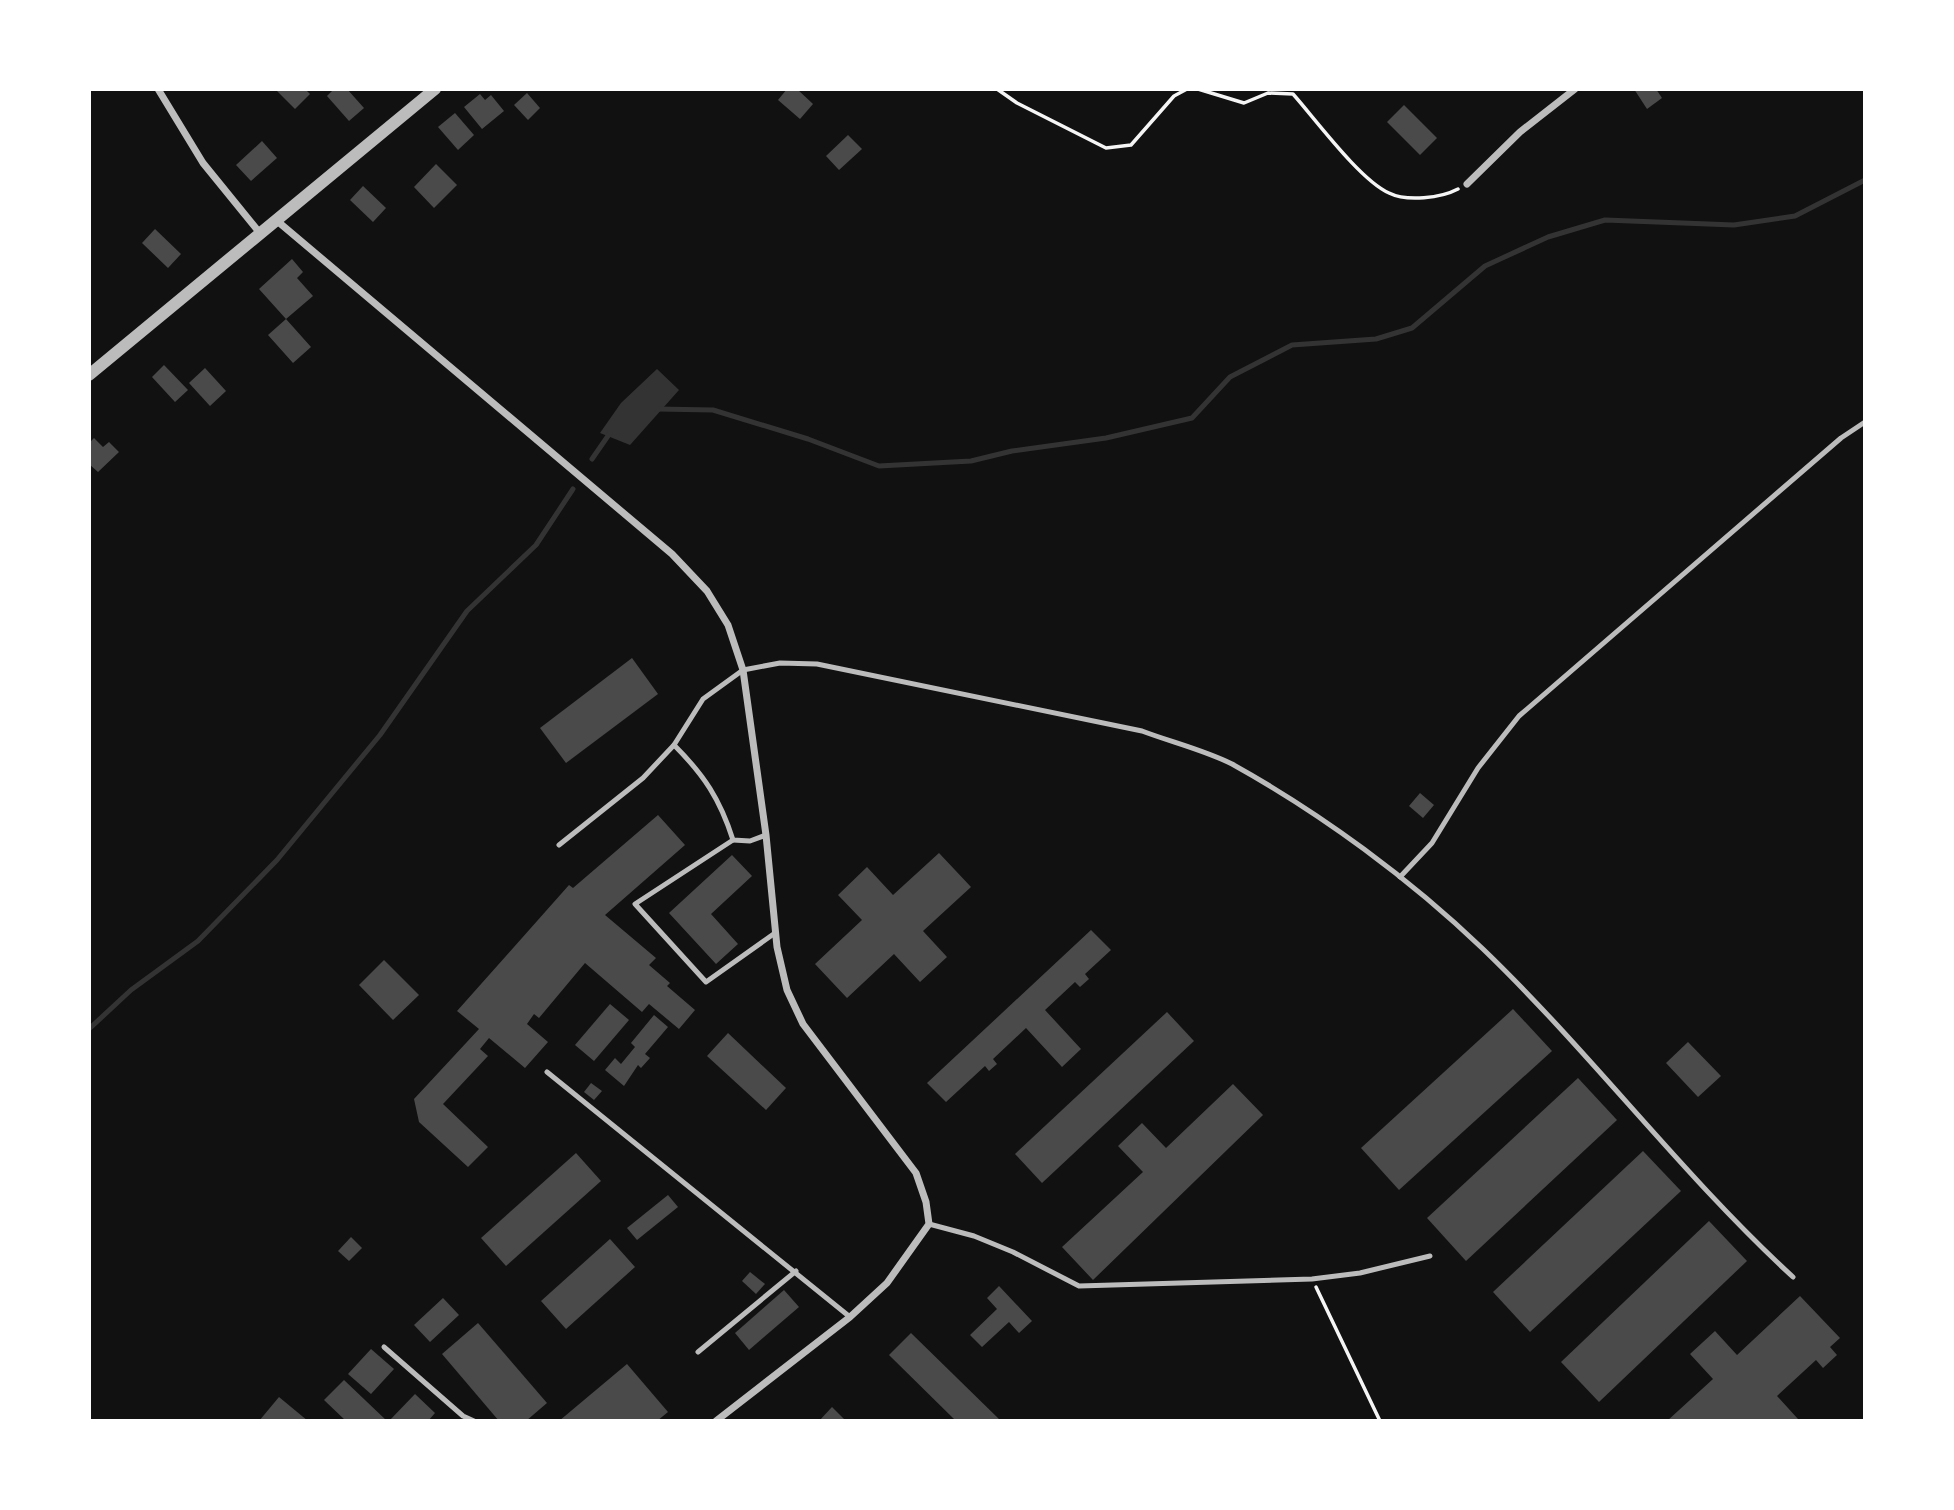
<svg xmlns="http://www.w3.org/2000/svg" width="1954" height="1510" viewBox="0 0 1954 1510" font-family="Raleway,sans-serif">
<rect width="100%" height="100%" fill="#111"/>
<!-- water -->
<polygon fill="#333" points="657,369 679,390 630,445 600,433 621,403"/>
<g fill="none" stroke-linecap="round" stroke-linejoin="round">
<!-- stream -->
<g stroke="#333" stroke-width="5">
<polyline points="657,409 713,410 808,439 879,466 971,461 1012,451 1106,438 1192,418 1230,377 1292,345 1376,339 1412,328 1485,266 1548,237 1605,220 1734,225 1795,216 1865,180"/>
<polyline points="592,459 610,433"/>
<polyline points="89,1029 131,990 198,941 277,860 380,735 467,611 536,545 573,489"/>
</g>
</g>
<!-- building -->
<g fill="#4a4a4a">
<polygon points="275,89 305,89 310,94 295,109"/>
<polygon points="334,89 347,89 364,108 349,121 327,96"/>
<polygon points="787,89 797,89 813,104 800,119 778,100"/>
<polygon points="1634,89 1656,89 1662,98 1647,109"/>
<polygon points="527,93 540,108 528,120 514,105"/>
<polygon points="480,94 485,100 491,95 504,111 482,129 464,107"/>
<polygon points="1404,105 1437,138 1420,155 1387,122"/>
<polygon points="455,113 474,135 458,150 438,127"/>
<polygon points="848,135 862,149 839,170 826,156"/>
<polygon points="262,141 277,158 251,181 236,165"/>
<polygon points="436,164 457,185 434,208 414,187"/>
<polygon points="363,186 386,208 373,222 350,200"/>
<polygon points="155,229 181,254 168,268 142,243"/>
<polygon points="292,259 303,272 297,278 313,296 286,319 311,347 293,363 268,335 286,319 259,289"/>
<polygon points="164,365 188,390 175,402 152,377"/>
<polygon points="205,368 226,391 210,406 189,383"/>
<polygon points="94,438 103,447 109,442 119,452 98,472 89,464 89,443"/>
<polygon points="632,658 658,694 566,763 540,728"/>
<polygon points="1420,793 1434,805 1423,818 1409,806"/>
<polygon points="658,815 685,845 605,915 656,958 649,965 670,983 667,986 695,1010 679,1029 649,1004 642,1012 585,963 539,1018 534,1014 527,1024 548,1042 525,1068 489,1038 480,1049 488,1056 443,1104 488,1147 468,1167 419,1122 414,1099 479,1029 457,1011 569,885 573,888"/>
<polygon points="939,853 971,887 923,931 947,957 920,982 894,954 847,998 815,964 862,920 838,895 867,867 893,895"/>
<polygon points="732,855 752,876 711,914 738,944 716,964 669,913"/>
<polygon points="1091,930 1111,950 1085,974 1089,979 1080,987 1075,982 1045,1010 1081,1049 1062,1067 1026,1028 993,1059 997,1064 989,1071 985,1066 946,1102 927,1083"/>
<polygon points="384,960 419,995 393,1020 359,985"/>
<polygon points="610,1004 629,1020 594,1061 575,1045"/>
<polygon points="1513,1009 1552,1051 1399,1190 1361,1148"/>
<polygon points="1167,1012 1194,1041 1042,1183 1015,1154"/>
<polygon points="654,1015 668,1027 645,1054 650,1058 641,1068 638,1065 624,1086 605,1070 615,1058 621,1064 635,1047 631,1043"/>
<polygon points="728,1033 786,1088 766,1110 707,1056"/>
<polygon points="1688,1042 1721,1076 1698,1097 1666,1063"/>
<polygon points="1578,1078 1617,1120 1466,1261 1427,1218"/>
<polygon points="591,1083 602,1091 594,1100 584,1092"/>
<polygon points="1233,1084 1263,1115 1093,1280 1062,1247 1143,1172 1118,1146 1142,1123 1166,1148"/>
<polygon points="1643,1151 1681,1191 1530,1332 1493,1292"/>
<polygon points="576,1153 601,1181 506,1266 481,1238"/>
<polygon points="668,1195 678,1207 637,1240 627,1228"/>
<polygon points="1709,1221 1747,1261 1599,1402 1561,1362"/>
<polygon points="351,1237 362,1248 349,1261 338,1251"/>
<polygon points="610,1239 635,1267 566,1329 541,1301"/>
<polygon points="750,1272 765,1284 756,1294 742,1281"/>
<polygon points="999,1286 1032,1321 1019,1333 1009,1322 982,1347 970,1335 997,1309 987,1298"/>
<polygon points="784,1290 799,1307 749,1350 735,1333"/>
<polygon points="1800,1296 1840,1338 1830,1347 1837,1355 1823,1368 1816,1360 1777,1396 1798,1419 1667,1421 1713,1379 1690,1354 1715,1331 1737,1355"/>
<polygon points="443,1298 459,1315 430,1342 414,1325"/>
<polygon points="478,1323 547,1403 526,1421 499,1421 442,1354"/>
<polygon points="911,1333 1001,1421 956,1421 889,1355"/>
<polygon points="371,1349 394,1369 371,1394 348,1374"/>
<polygon points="627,1364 668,1412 657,1421 559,1421"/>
<polygon points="344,1380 387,1421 346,1421 324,1400"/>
<polygon points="415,1394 435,1413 428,1421 389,1421"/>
<polygon points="279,1397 308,1421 259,1421"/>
<polygon points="832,1407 846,1421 819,1421"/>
</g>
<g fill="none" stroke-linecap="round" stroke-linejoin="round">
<!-- path -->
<g stroke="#f5f5f5" stroke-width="3.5">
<polyline points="997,89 1017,103 1106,148 1131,145 1174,96 1187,89"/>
<path d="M1198,89L1244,103L1268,93L1293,94C1316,120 1360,180 1389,193C1407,202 1441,198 1458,189"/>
<polyline points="1316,1287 1380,1421"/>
</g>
<!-- service -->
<g stroke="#bcbcbc" stroke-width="5">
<path d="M674,745C704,775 720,799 733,840L750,841L766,835"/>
<polyline points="733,840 635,904 706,982 775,933"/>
<path d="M559,845L643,778L674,745L703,699L743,670L780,663L817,664L1142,731C1171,742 1204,750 1232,764C1322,814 1410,879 1483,949C1592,1054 1683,1176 1793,1277"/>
<polyline points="1400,877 1432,843 1478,768 1519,716 1841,438 1865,422"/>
<polyline points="547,1072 850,1317"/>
<polyline points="929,1224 974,1236 1013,1252 1079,1286 1312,1279 1360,1273 1430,1256"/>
<polyline points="384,1347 463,1416 474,1421"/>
<polyline points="698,1352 796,1271"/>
</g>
<!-- minor -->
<g stroke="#bcbcbc" stroke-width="7">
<polyline points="158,89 203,163 259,232"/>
<polyline points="1467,184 1520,132 1575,89"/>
<polyline points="276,220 672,554 707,591 728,625 743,670 766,835 777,947 787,990 803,1024 916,1173 926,1202 929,1224 887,1283 850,1317 716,1421"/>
</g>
<!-- tertiary -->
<polyline stroke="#bcbcbc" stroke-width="12" points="89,375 435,89"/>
</g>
<!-- border -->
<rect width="1954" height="1510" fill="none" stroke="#ffffff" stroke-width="182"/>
</svg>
